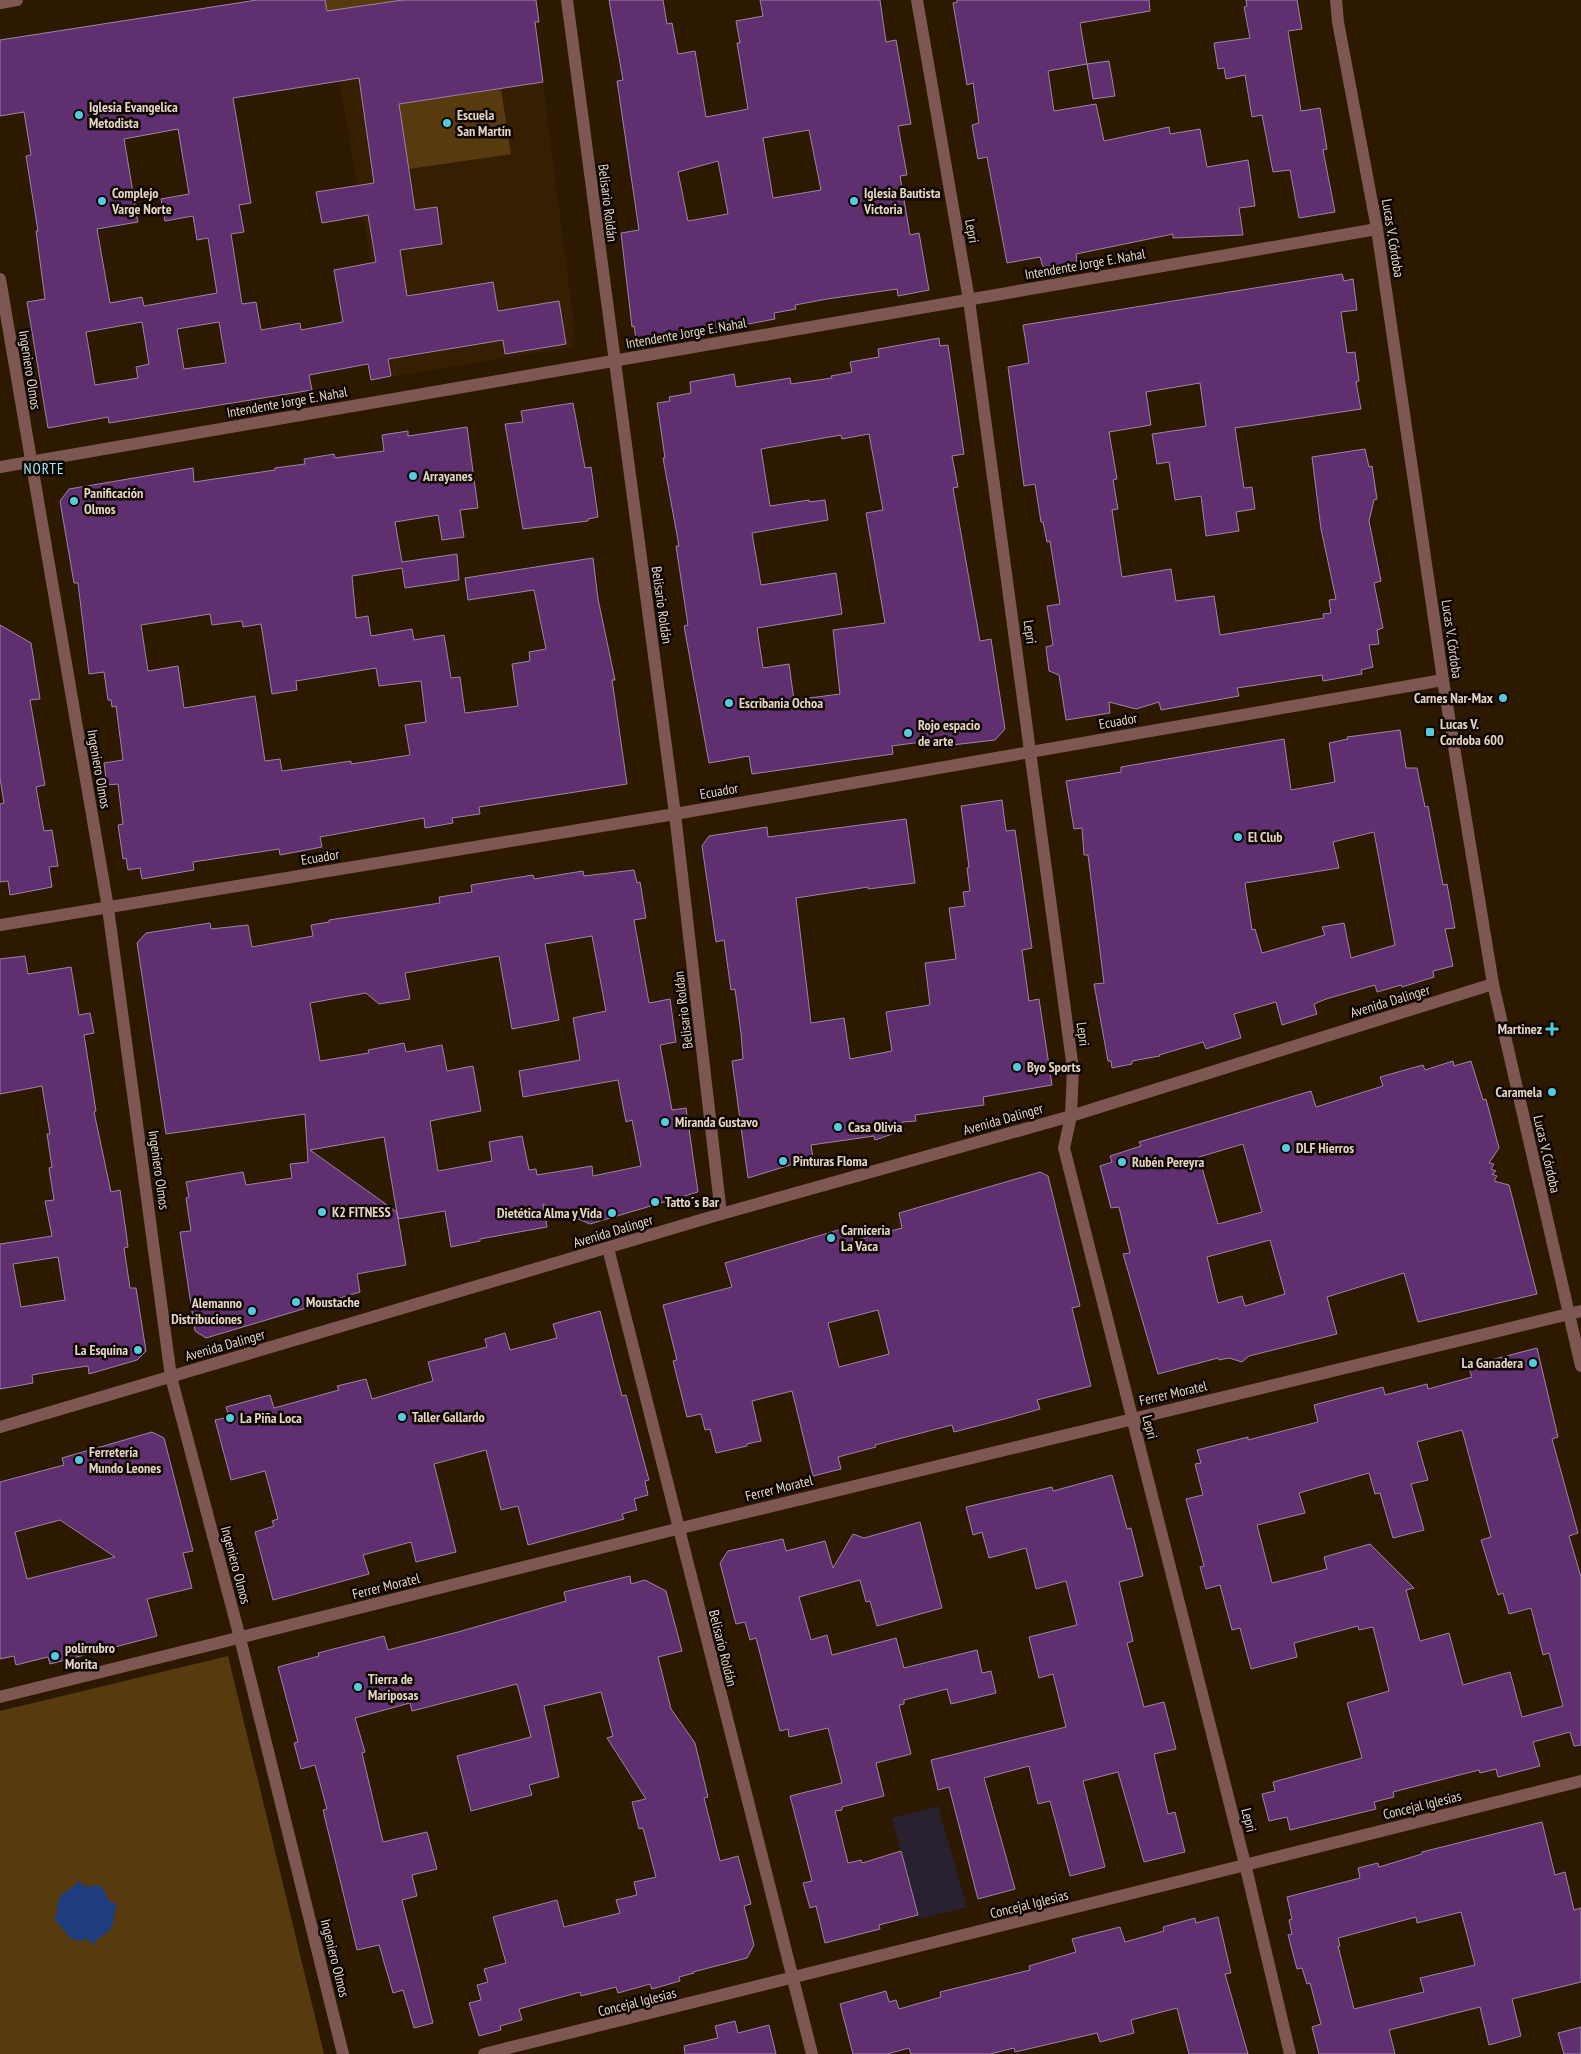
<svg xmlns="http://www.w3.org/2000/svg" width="1581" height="2054" viewBox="0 0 1581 2054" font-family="'PT Sans Narrow',sans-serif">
<rect width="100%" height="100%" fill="#2c1900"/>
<!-- built -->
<polygon fill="#361f00" points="325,0 536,0 539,22 535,22 576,340 572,347 391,377"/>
<!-- industrial -->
<polygon fill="#292130" points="938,1806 967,1907 919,1919 892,1818"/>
<!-- green -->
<g fill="#583a0f">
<polygon points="325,0 403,0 327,11"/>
<polygon points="501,89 511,154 409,169 399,104"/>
<polygon points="228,1656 324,2054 0,2054 0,1711"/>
</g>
<!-- water -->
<path fill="#1d3d7e" d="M78,1881L86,1887L97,1885L103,1888L108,1900L117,1905C113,1912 115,1922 111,1928C105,1937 99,1934 94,1945L87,1939C66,1945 67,1928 54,1920C59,1911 56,1904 60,1897C65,1890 73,1890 78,1881Z"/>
<!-- building -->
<g fill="#602f70" stroke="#9b86a3" fill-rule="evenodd">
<path d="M257,0H325L327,11L403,0H536L539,22H535L543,82L399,104L415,210L437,207L442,244L400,250L407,296L493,282L498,311L559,301L566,344L505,354L503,340L388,359L391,376L371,380L368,364L309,375L312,390L109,423L108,417L48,428L27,302L45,299L36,231H38L26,156L31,155L24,112L0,116V40ZM359,78L374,183L316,192L322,223L368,215L376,262L334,270L343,322L301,330L300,323L261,330L256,302L242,304L231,234L244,232L239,205L251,203L233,98ZM178,129L189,194L161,199L165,221L193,216L197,240L208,238L217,293L144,306L142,297L110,303L97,229L138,222L124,139ZM142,322L149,364L136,367L138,378L95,385L86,332ZM219,322L226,363L184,369L177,329Z"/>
<path d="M609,0H663L667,24L672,23L678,54L695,51L706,117L748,109L737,43H740L736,21L763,16L760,0H880L886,42L896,40L911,124L898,126L907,175L900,176L910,235L919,233L929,290L898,296L897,289L827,299L795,305L796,309L774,313L775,319L637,345L634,326L632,327L621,233L639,230L617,81L623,80ZM809,130L821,190L773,198L763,138ZM718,161L728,214L688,221L678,172Z"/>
<polygon points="957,0 1149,0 1150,11 1080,23 1087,64 1048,71 1054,111 1096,104 1104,141 1169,127 1170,134 1200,129 1207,167 1248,160 1255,206 1239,208 1243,235 1173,238 1173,234 1076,254 1077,262 1043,267 1040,257 1007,263 987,157 978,159 972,125 979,123 973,83 967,85 953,3 957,2"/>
<polygon points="1246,0 1297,0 1302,29 1288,31 1301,111 1320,108 1327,149 1323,150 1335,212 1299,218 1290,170 1273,172 1262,115 1252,117 1245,75 1226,79 1224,68 1218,69 1214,43 1250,38 1244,7 1247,6"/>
<polygon points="1109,61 1115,96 1093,99 1087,64"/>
<polygon points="1342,274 1344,281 1353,279 1357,310 1341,312 1347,353 1355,352 1359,381 1356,382 1361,409 1235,428 1244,488 1252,487 1255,509 1236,512 1239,531 1206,536 1201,496 1175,500 1169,462 1157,464 1152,434 1206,426 1200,383 1146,392 1151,425 1109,432 1117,479 1113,480 1118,509 1112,510 1122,577 1171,569 1176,601 1214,596 1220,635 1324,618 1323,614 1331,613 1329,600 1336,599 1321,529 1312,457 1365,449 1369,467 1372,466 1377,499 1374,500 1369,521 1381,581 1374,583 1383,628 1377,630 1379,644 1369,645 1373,667 1361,670 1362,674 1323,681 1322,675 1237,688 1239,696 1161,710 1159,702 1136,709 1109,702 1110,713 1066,720 1059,675 1049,671 1046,647 1053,645 1047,606 1060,604 1050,541 1047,542 1043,522 1041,522 1035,484 1024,486 1008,367 1029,363 1023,325"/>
<path d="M939,338L940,346L948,345L964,454L952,456L958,487L953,488L980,641L991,639L1005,729L995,740L944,746L943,739L892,746L893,754L752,774L749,756L709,763L684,626L688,625L676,546H679L663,458H665L657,403L670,401L669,397L691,393L690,382L734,374L736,387L790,378L791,384L832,378L831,376L852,372L850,362L879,357L878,349ZM869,434L883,510L866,513L885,623L833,630L840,694L794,700L789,664L763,668L757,628L842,614L836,573L761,585L752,533L828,520L825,500L809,502V500L770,506L761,449L841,435L842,439Z"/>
<polygon points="573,403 585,468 591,467 598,517 588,519 588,521 523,529 505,424 523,422 521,411"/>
<path d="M467,427L478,508L460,510L464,537L442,540L438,515L395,522L402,562L457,554L459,580L405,588L402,568L352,576L356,618L368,616L371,636L412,629L414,640L444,635L451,678L460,677L465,713L518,706L512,664L530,661L529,652L546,649L534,590L468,600L465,578L593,558L598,599L615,680H612L627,784L479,807L480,814L452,818L453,823L425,828L424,818L320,837L322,847L280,855L279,849L193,862L194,870L142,879L140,868L128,870L126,858L123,859L118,825L123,824L118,784L107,785L104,763L123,760L116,706L112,707L111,700H108L104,672L89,674L78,583H74L60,501L69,489L193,468L194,482L275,470V468L305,464L304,459L334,454L335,458L384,451L382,435L408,431V436ZM210,614L212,625L242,621L243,627L261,624L272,694L297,690L296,681L376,668L379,686L421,681L426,722L405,725L410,755L351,764V761L282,771L280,759L265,761L255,696L184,708L178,666L148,671L141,625Z"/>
<polygon points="0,625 31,643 40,699 30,700 45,785 36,787 44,831 52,830 58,866 49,867 52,887 10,895 8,881 0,882 0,804 4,803 0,778"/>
<path d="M1400,730L1406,768H1417L1425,807L1428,806L1443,885L1447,884L1455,928L1445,929L1453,966L1433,971L1434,977L1402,987L1401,985L1377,992L1375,985L1326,999L1314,1004L1317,1014L1282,1025L1276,1002L1234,1014L1241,1038L1206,1049L1203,1042L1159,1055L1160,1056L1132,1061V1064L1112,1068L1111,1061H1108L1094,984L1104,983L1088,855H1084L1082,828L1074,829L1066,781L1121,772V767L1284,739L1291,790L1335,782L1329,743L1348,739L1347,737ZM1374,832L1395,945L1351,958L1344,923L1322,927L1325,935L1262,953L1255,929L1252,930L1245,883L1339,868L1333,842Z"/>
<polygon points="1002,800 1006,831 1015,830 1032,948 1022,950 1029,1001 1039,999 1052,1085 983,1097 984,1105 915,1115 916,1121 902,1122 904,1130 875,1140 874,1136 811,1145 813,1158 748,1178 732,1061 743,1059 741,1033 735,989 731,990 724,940 716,942 702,846 709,836 767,827 768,837 906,819 915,883 868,889 868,887 796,898 811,1023 844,1018 850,1059 892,1051 886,1012 930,1005 925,963 956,959 949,908 965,906 963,892 970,891 967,868 969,867 961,806"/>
<path d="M634,870L637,883L640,882L646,918L634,920L649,1003L670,999L676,1042L660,1045L672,1110L686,1108L698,1192L590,1224L543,1204L547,1227L480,1239V1241L451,1247L445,1211L398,1219L384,1137L310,1150L397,1212L406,1265L357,1274L360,1292L206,1338L195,1331L180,1232L191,1231L186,1198L189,1197L186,1182L243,1172L246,1185L292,1178L290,1164L308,1162L305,1114L166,1134L137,943L146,933L210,923L211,929L248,925L252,947L313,936L311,925L329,922V920L440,903L439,897L472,892L471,885L533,875L534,879L583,871L584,876ZM592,936L606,1011L573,1018L580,1060L519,1071L523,1097L618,1080L626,1122L632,1120L641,1166L593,1176L592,1166L537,1175L536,1169L529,1170L522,1136L489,1142L492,1161L438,1171L430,1121L481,1111L473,1066L447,1071L442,1045L406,1052L404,1043L368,1050L369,1053L320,1061L310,1003L366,993L379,1004L410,999L405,973L499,956L512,1029L559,1020L545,944Z"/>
<path d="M25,956L28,974L71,967L79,1015L90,1013L94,1033L84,1035L96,1111L94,1112L111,1192L120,1190L126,1232L128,1247L124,1248L130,1288H136L146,1351L137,1360L89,1374L88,1366L60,1370L32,1375L33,1383L0,1389V1244L52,1236L45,1201L54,1200L49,1168L52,1167L47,1134H50L42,1086L0,1094V959ZM58,1257L65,1300L21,1307L13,1264Z"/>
<path d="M1453,1061L1454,1066L1471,1061L1483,1100L1486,1099L1499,1148L1489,1163L1494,1164L1491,1169L1496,1171L1492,1174L1497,1176L1494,1181L1509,1185L1537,1294L1418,1322L1404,1273L1327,1297L1337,1334L1249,1356L1242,1362L1229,1358L1219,1360L1218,1358L1158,1374L1123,1254L1130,1253L1119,1207L1111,1208L1100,1166L1112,1162L1110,1156L1141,1146L1139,1142L1311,1091L1316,1107L1383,1086L1380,1077L1423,1065L1425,1070ZM1243,1144L1262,1212L1218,1224L1199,1157ZM1270,1240L1285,1294L1245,1306L1242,1296L1218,1303L1207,1257Z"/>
<path d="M1040,1172L1048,1176L1080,1306L1072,1308L1091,1386L1037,1400L1040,1409L1012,1417L954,1432L952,1425L875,1445L876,1447L838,1457L841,1469L813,1476L792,1391L752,1401L761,1441L747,1444V1446L716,1453L710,1429L705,1430L701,1414L687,1417L673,1361L677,1360L663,1305L732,1287L725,1263L849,1227L853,1241L902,1228L899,1213ZM878,1310L889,1354L839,1367L828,1323Z"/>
<polygon points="600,1311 622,1396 626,1395 649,1480 645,1481 648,1495 634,1499 637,1510 622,1514 624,1519 528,1545 518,1506 501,1510 486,1450 434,1464 456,1552 416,1562 411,1542 363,1555 369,1574 273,1600 255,1532 274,1526 272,1521 278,1519 265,1471 231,1480 215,1420 229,1417 226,1407 270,1395 274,1408 339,1390 337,1386 366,1379 372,1399 433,1381 428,1362 487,1347 485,1339 505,1333 510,1350 557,1338 553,1324"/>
<path d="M1537,1348L1558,1437L1552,1439L1578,1533L1569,1536L1581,1577V1745L1574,1746L1570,1732L1533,1742L1540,1766L1498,1777L1496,1769L1480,1773L1479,1770L1393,1792L1394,1797L1374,1802L1376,1809L1290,1830L1287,1817L1269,1821L1262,1794L1275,1791L1273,1782L1362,1758L1347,1703L1389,1691L1373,1627L1359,1630L1358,1626L1294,1643L1297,1657L1251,1669L1240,1628L1232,1630L1220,1585L1206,1589L1200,1567L1204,1566L1186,1499L1203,1495L1195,1464L1201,1463L1197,1450L1248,1437V1440L1318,1422L1314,1405L1383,1387L1385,1395L1427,1384L1428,1389L1472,1377L1468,1366ZM1462,1430L1491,1537L1481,1540L1498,1595L1503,1593L1509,1614L1531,1608L1543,1655L1549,1653L1563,1706L1522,1717L1510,1672L1463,1685L1449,1633L1420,1641L1406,1590L1414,1588L1370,1544L1324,1557L1327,1569L1272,1583L1257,1525L1305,1513L1299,1493L1369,1473L1375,1494L1380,1493L1393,1538L1424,1530L1411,1484L1428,1480L1417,1442Z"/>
<path d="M152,1432L164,1438L193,1551L183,1553L192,1588L147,1599L157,1636L50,1664L48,1657L16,1665L14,1656L0,1659V1482L64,1465L62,1458ZM60,1520L115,1557L27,1579L15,1532Z"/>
<polygon points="1112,1475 1127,1529 1131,1528 1143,1576 1119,1582 1133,1641 1127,1643 1144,1707 1164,1702 1176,1749 1154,1754 1168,1814 1175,1812 1185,1852 1144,1862 1118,1772 1083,1781 1105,1867 1070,1876 1050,1801 1038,1804 1029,1766 984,1778 1015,1889 978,1899 949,1787 938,1790 931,1760 1066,1727 1053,1674 1039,1678 1029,1637 1077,1625 1066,1581 1036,1589 1026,1548 989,1558 982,1532 973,1535 966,1507 1052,1487 1053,1491"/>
<polygon points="920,1522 942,1608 877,1626 870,1601 866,1602 860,1580 799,1597 811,1640 827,1635 832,1655 896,1638 904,1668 977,1650 982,1673 991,1671 996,1693 951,1704 947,1689 904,1700 904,1704 899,1705 911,1754 876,1763 884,1796 842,1807 842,1810 835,1811 848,1863 861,1860 862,1863 901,1851 918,1915 879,1925 880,1929 825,1943 816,1906 810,1908 803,1883 812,1881 790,1796 842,1783 828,1728 789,1737 788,1729 780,1731 756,1638 750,1640 745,1622 736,1624 720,1563 728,1551 783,1539 786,1551 825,1541 833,1568 853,1534 864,1538"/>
<polygon points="630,1576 631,1584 645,1580 666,1591 682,1651 658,1657 671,1709 695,1743 708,1797 704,1798 720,1861 738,1856 751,1904 744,1906 754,1945 747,1958 693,1972 694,1973 679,1977 680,1981 652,1989 650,1984 618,1993 616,1987 581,1996 580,1992 519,2009 522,2020 500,2026 501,2030 479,2036 469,2003 481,2000 477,1985 488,1982 484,1969 506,1963 493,1917 557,1900 564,1927 620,1913 616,1900 637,1895 634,1882 656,1877 643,1828 639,1829 632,1802 646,1799 607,1738 613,1736 601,1692 544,1706 559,1777 529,1785 532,1795 471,1811 457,1756 531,1737 517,1684 412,1711 410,1703 355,1718 365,1752 362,1753 383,1842 427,1832 437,1869 412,1875 417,1896 402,1900 433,2023 414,2028 403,1990 393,1993 379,1945 357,1950 323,1810 327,1809 315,1765 301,1769 294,1743 298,1742 278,1667 319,1656 318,1653 384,1636 388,1650 458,1632 566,1601 564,1592"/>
<path d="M1542,1822L1555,1875L1565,1872L1574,1910L1581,1908V1982L1512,1999L1521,2036L1489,2045L1480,2007L1389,2030L1395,2054H1319L1312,2027L1321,2024L1310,1983L1307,1984L1302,1968L1297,1969L1288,1935L1292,1934L1289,1920L1292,1919L1287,1897L1360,1878L1358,1868L1378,1863L1379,1867L1422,1854V1852ZM1461,1912L1475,1965L1420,1978L1424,1992L1354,2009L1338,1946H1340L1338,1938L1416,1917L1417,1923Z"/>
<polygon points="1218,1917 1231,1973 1225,1974 1248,2054 1189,2054 1177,2008 1131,2020 1134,2033 1100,2042 1097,2033 1015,2052 1014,2048 990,2054 911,2054 909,2048 887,2054 853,2054 840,2004 886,1991 889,2002 896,2000 899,2009 941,1997 940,1992 1030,1970 1029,1966 1076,1952 1072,1939 1120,1927 1125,1942 1164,1931 1163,1927 1195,1918 1196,1923"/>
<polygon points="735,2021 738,2033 769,2025 776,2054 685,2054 684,2046 718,2038 715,2026"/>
<polygon points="1581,2027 1581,2054 1564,2054 1558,2033"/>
</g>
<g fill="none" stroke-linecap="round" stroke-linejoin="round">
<!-- minor -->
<g stroke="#7e5752" stroke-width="12">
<polyline points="567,0 675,814 721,1214"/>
<polyline points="917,0 969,300 1073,1069 1071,1116 1064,1148 1245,1864 1290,2054"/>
<polyline points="1336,0 1338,22 1377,229 1443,680 1493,984 1581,1366"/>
<polyline points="0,3 17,0"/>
<polyline points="0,279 108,908 171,1377 240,1638 343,2054"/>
<polyline points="0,467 1377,229"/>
<polyline points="0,925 675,814 1443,680"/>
<polyline points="608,1248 812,2054"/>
<polyline points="0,1427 721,1214 1071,1116 1493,984"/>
<polyline points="0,1697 677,1529 1581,1311"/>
<path d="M484,2054C851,1966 1215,1871 1581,1781"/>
</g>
</g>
<!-- markers -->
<g fill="#54cadd" stroke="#0e0601" stroke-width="2">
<circle cx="79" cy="115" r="5"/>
<circle cx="447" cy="123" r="5"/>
<circle cx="102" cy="201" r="5"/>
<circle cx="854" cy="201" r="5"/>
<circle cx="413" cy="476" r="5"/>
<circle cx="74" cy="501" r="5"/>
<circle cx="1503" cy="698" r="5"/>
<circle cx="729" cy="703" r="5"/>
<rect x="1425" y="727" width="10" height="10" rx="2.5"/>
<circle cx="908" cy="733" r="5"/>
<circle cx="1238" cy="837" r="5"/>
<path d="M1549.5 1021.5h5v5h5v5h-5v5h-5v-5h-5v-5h5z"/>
<circle cx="1017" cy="1067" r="5"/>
<circle cx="1552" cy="1092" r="5"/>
<circle cx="665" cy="1122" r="5"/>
<circle cx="838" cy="1127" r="5"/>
<circle cx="1286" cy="1148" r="5"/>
<circle cx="783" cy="1161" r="5"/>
<circle cx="1122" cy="1162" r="5"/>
<circle cx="655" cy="1202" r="5"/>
<circle cx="322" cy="1212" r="5"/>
<circle cx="612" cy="1213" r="5"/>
<circle cx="831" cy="1238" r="5"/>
<circle cx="296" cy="1302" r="5"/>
<circle cx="252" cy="1311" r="5"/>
<circle cx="138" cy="1350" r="5"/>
<circle cx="1533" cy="1363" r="5"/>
<circle cx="402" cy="1417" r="5"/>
<circle cx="230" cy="1418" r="5"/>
<circle cx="79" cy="1460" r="5"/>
<circle cx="55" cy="1656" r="5"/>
<circle cx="358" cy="1687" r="5"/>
</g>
<g text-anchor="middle" stroke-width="5" stroke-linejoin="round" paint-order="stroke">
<!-- poi labels -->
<g font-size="14" font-weight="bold" fill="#e2d5c6" stroke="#0e0601" text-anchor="start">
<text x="89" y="112">Iglesia Evangelica<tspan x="89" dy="16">Metodista</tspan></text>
<text x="457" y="120">Escuela<tspan x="457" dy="16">San Martín</tspan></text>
<text x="112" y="198">Complejo<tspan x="112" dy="16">Varge Norte</tspan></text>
<text x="864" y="198">Iglesia Bautista<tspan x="864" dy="16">Victoria</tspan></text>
<text x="423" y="481">Arrayanes</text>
<text x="84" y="498">Panificación<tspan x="84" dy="16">Olmos</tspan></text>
<text x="1493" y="703" text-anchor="end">Carnes Nar-Max</text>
<text x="739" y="708">Escribania Ochoa</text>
<text x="1440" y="729">Lucas V.<tspan x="1440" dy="16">Cordoba 600</tspan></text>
<text x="918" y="730">Rojo espacio<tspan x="918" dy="16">de arte</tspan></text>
<text x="1248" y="842">El Club</text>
<text x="1542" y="1034" text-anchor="end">Martinez</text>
<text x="1027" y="1072">Byo Sports</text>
<text x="1542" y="1097" text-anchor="end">Caramela</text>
<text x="675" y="1127">Miranda Gustavo</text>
<text x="848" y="1132">Casa Olivia</text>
<text x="1296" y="1153">DLF Hierros</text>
<text x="793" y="1166">Pinturas Floma</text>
<text x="1132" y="1167">Rubén Pereyra</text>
<text x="665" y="1207">Tatto´s Bar</text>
<text x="332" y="1217">K2 FITNESS</text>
<text x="602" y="1218" text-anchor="end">Dietética Alma y Vida</text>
<text x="841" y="1235">Carniceria<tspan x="841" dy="16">La Vaca</tspan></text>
<text x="306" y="1307">Moustache</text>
<text x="242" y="1308" text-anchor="end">Alemanno<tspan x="242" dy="16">Distribuciones</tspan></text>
<text x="128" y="1355" text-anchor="end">La Esquina</text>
<text x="1523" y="1368" text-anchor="end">La Ganadera</text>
<text x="412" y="1422">Taller Gallardo</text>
<text x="240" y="1423">La Piña Loca</text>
<text x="89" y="1457">Ferretería<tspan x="89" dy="16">Mundo Leones</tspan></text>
<text x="65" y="1653">polirrubro<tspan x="65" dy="16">Morita</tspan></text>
<text x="368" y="1684">Tierra de<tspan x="368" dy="16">Mariposas</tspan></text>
</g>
<!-- street labels -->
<g font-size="14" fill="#e2d5c6" stroke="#0e0601">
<text transform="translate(608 203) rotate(83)" y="5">Belisario Roldán</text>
<text transform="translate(972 231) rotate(80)" y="5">Lepri</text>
<text transform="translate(1393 238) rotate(81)" y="5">Lucas V. Córdoba</text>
<text transform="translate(1085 264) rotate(-10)" y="5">Intendente Jorge E. Nahal</text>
<text transform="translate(686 333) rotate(-10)" y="5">Intendente Jorge E. Nahal</text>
<text transform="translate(30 370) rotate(81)" y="5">Ingeniero Olmos</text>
<text transform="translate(287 402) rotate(-10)" y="5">Intendente Jorge E. Nahal</text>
<text transform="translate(662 605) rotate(82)" y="5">Belisario Roldán</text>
<text transform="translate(1030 632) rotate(82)" y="5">Lepri</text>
<text transform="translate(1452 639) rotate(82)" y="5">Lucas V. Córdoba</text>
<text transform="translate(1118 721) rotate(-10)" y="5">Ecuador</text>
<text transform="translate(99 769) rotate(80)" y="5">Ingeniero Olmos</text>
<text transform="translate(719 791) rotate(-10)" y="5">Ecuador</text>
<text transform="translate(320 857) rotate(-9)" y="5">Ecuador</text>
<text transform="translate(1390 1001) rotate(-17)" y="5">Avenida Dalinger</text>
<text transform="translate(683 1010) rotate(-97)" y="5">Belisario Roldán</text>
<text transform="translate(1083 1034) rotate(83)" y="5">Lepri</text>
<text transform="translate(1003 1119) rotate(-16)" y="5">Avenida Dalinger</text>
<text transform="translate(1547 1154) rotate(77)" y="5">Lucas V. Córdoba</text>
<text transform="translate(159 1170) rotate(82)" y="5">Ingeniero Olmos</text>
<text transform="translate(613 1231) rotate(-17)" y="5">Avenida Dalinger</text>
<text transform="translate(225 1345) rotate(-16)" y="5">Avenida Dalinger</text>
<text transform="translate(1173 1393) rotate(-13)" y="5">Ferrer Moratel</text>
<text transform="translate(1150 1427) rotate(76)" y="5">Lepri</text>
<text transform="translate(779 1488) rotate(-14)" y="5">Ferrer Moratel</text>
<text transform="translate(236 1565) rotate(75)" y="5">Ingeniero Olmos</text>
<text transform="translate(386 1586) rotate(-14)" y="5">Ferrer Moratel</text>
<text transform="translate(723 1648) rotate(76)" y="5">Belisario Roldán</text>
<text transform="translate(1422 1805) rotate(-14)" y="5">Concejal Iglesias</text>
<text transform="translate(1249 1820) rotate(76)" y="5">Lepri</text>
<text transform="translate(1029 1904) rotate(-14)" y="5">Concejal Iglesias</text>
<text transform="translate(335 1958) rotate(76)" y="5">Ingeniero Olmos</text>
<text transform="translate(637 2002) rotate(-14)" y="5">Concejal Iglesias</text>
</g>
<!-- neighbourhood labels -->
<g font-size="15" letter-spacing="1" fill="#9eeefc" stroke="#0e0601">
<text x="44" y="474">NORTE</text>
</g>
</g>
</svg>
